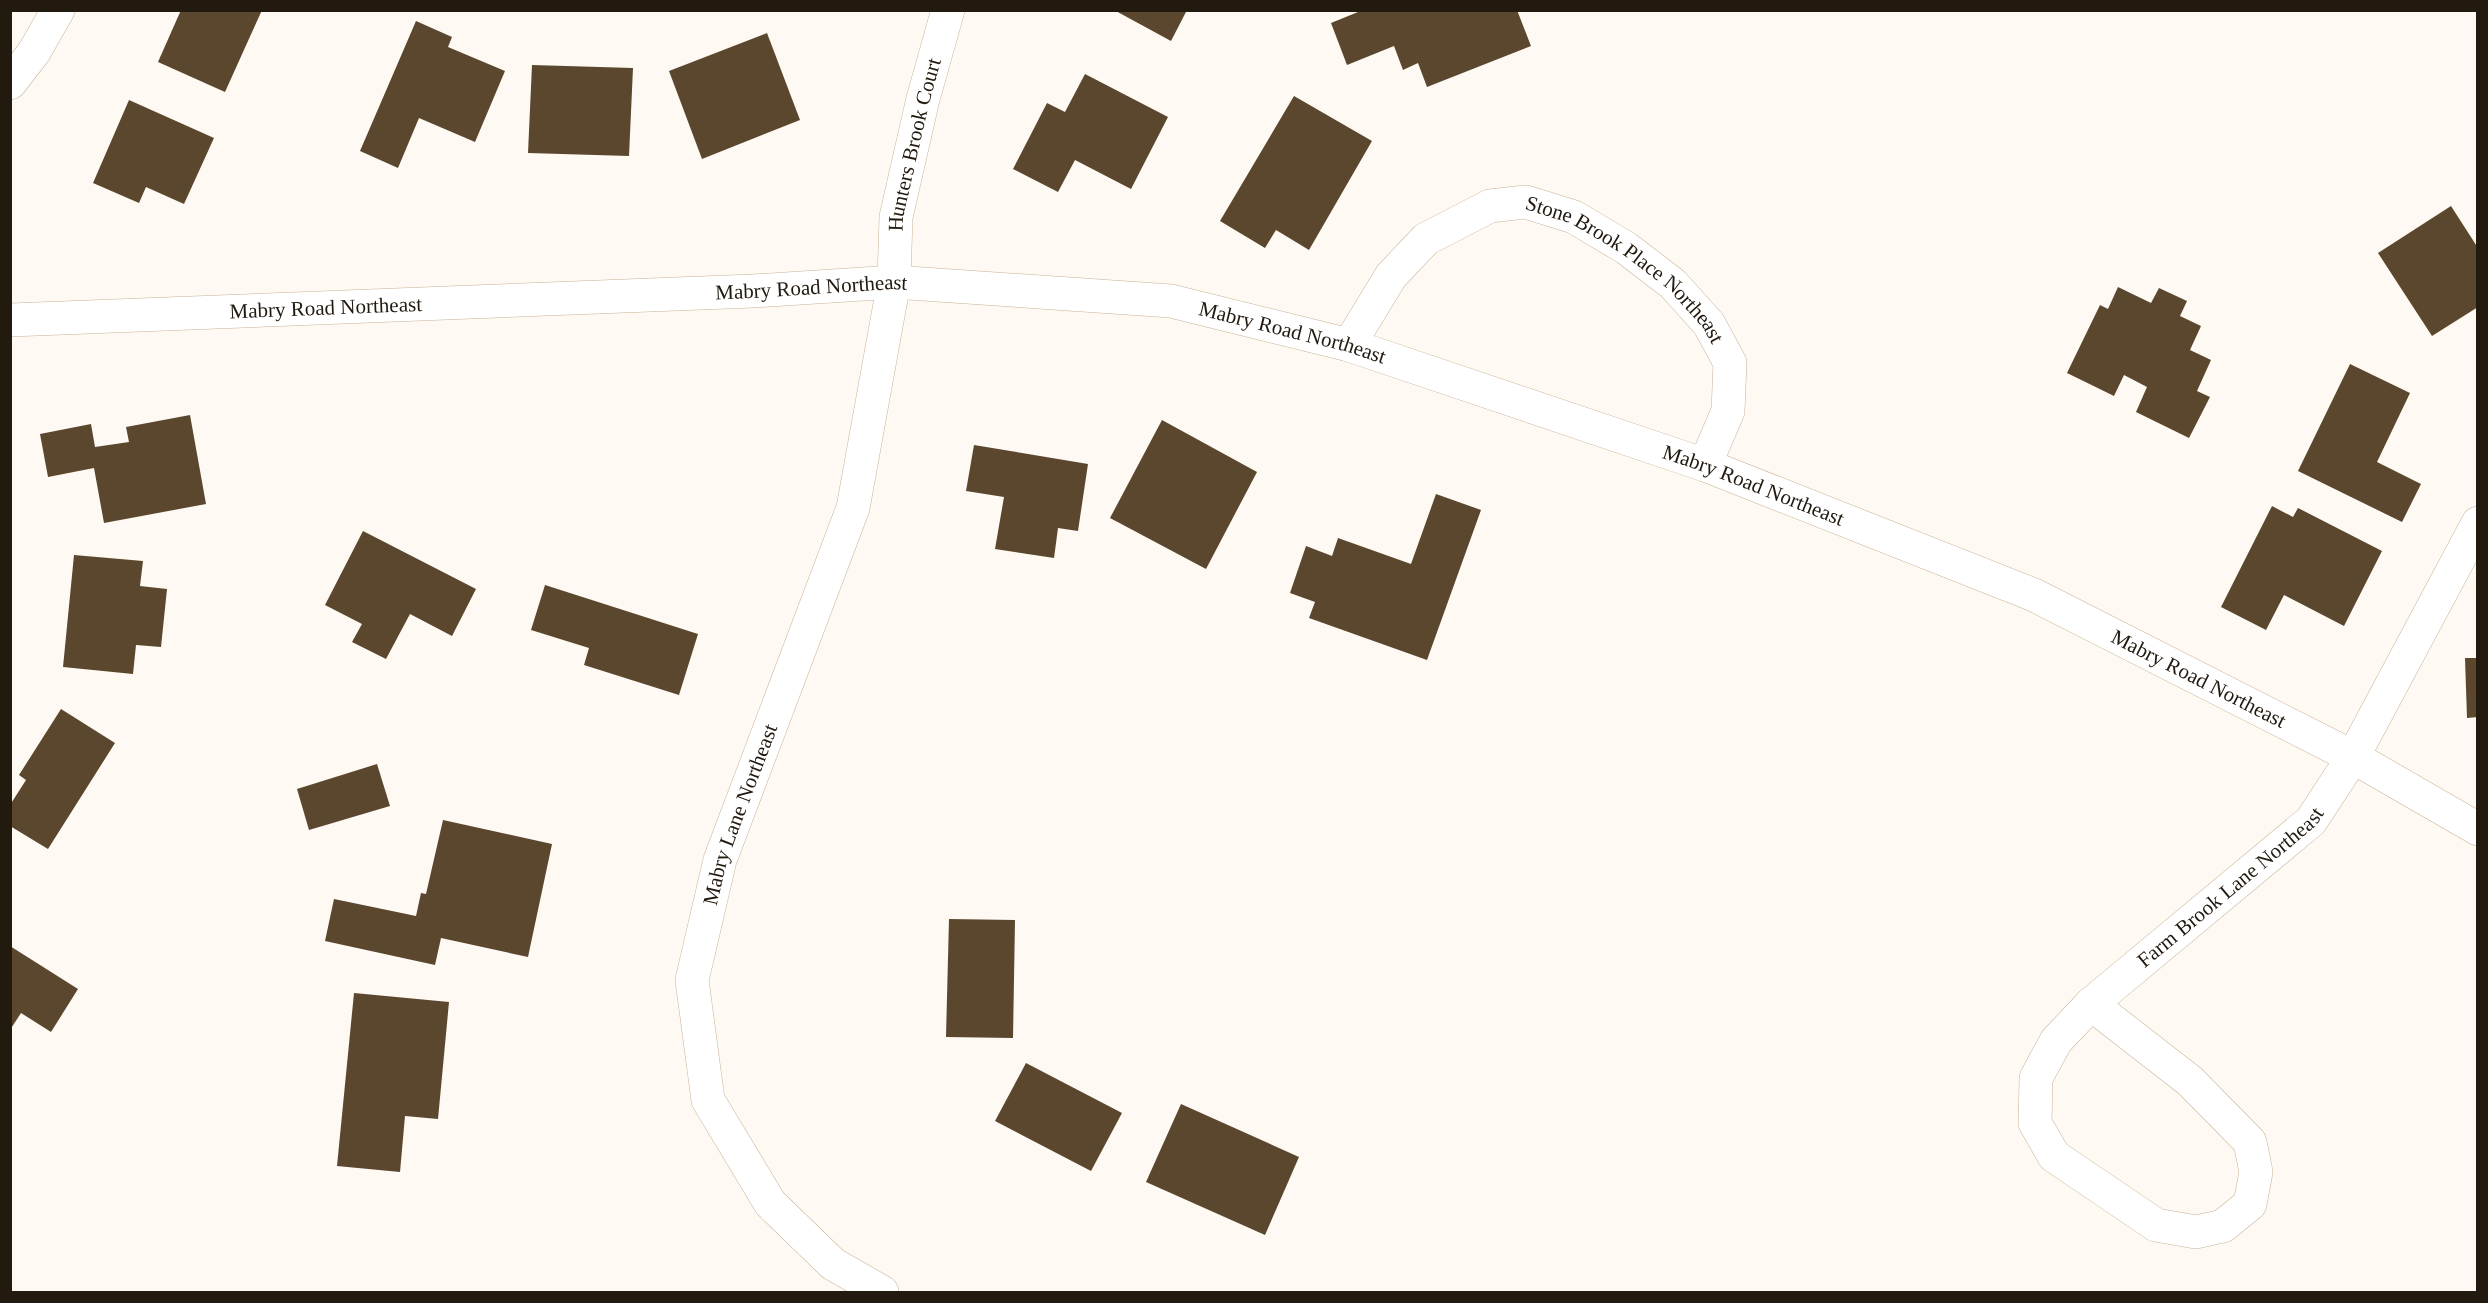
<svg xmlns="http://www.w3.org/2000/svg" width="2488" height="1303" viewBox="0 0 2488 1303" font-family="'Times New Roman',serif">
<rect width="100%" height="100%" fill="#fef9f3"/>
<!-- building -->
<g fill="#5b472e">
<polygon points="181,10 262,10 225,92 158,62"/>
<polygon points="1114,10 1187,10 1171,41"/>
<polygon points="1363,10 1517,10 1531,46 1427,87 1418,63 1403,70 1394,46 1347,65 1331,23"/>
<polygon points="416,21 452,37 448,47 505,71 475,142 419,118 398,168 360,151"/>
<polygon points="767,33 800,120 702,159 669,71"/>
<polygon points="532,65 633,68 629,156 528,153"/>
<polygon points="1085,74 1168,117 1131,189 1075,160 1058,192 1013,169 1047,103 1065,112"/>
<polygon points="1294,96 1372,141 1309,250 1276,230 1265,248 1220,221"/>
<polygon points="129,100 214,138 184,204 146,187 139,203 93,183"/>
<polygon points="2451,206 2478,248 2478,307 2432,336 2378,253"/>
<polygon points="2118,287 2151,303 2159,288 2187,301 2180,316 2201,326 2190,350 2211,360 2197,391 2210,397 2189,438 2136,412 2147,387 2124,375 2114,396 2067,373 2100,305 2108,309"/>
<polygon points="2350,364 2410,393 2377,462 2421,484 2402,522 2298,471"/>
<polygon points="190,415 206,504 104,523 94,468 48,477 40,434 91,424 95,447 129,442 126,427"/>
<polygon points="1162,420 1257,472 1206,569 1110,518"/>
<polygon points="974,445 1088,464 1078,531 1058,528 1054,558 995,549 1004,497 966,491"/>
<polygon points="1436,494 1481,510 1427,660 1309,618 1315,602 1290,593 1306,546 1332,556 1338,538 1411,564"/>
<polygon points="2272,506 2293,517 2298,508 2382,551 2344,626 2284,595 2266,630 2221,607"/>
<polygon points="363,531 476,589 452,636 410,614 386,659 352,642 362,624 325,605"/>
<polygon points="74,555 143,561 140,586 167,589 161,647 136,645 133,674 63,667"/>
<polygon points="545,585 698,634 679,695 584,665 589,648 531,630"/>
<polygon points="2465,658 2478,658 2478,717 2467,718"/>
<polygon points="61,709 115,743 48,849 10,826 10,805 26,780 19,775"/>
<polygon points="377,764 390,806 309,830 297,789"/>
<polygon points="443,820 552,844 528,957 441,938 435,965 325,941 334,899 416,916 421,893 426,894"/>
<polygon points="949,919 1015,920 1013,1038 946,1037"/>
<polygon points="10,946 78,989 51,1032 21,1013 10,1030"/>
<polygon points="354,993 449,1002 438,1119 405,1116 400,1172 337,1166"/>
<polygon points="1026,1063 1122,1113 1091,1171 995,1121"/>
<polygon points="1181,1104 1299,1157 1265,1235 1146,1182"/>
</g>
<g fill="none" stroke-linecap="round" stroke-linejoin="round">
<!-- minor casing -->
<g stroke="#c9b296" stroke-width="34">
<g id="minor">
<polyline points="10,83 34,52 58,10"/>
<path id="s1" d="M10,320L753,291L894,282L1171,301L1349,345L1705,465L2034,595L2353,757L2478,829"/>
<path id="s2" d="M1349,345L1391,276L1426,239L1490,206L1526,202L1574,217L1626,248L1673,284L1709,324L1730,363L1728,411L1705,465"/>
<polygon points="2091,1004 2190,1081 2250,1142 2256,1172 2250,1204 2223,1226 2196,1232 2156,1225 2054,1156 2035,1123 2036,1078 2056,1041"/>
<path id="s3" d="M2091,1004L2311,821L2353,757L2478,523"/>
<path id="s4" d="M882,1292L833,1264L770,1203L708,1100L692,980L720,860L853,508L894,282L896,217L923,99L948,10"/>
</g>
</g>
<!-- minor -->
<use href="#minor" stroke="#fff" stroke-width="33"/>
</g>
<g text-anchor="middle" stroke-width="6" stroke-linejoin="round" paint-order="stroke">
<!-- street labels -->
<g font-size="21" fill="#22190f" stroke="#fff">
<text dy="7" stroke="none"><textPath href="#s4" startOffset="1254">Hunters Brook Court</textPath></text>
<text dy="7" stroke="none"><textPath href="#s2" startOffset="362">Stone Brook Place Northeast</textPath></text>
<text dy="7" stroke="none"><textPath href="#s1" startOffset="802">Mabry Road Northeast</textPath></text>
<text dy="7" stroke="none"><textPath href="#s1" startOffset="316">Mabry Road Northeast</textPath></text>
<text dy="7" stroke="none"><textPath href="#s1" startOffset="1288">Mabry Road Northeast</textPath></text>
<text dy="7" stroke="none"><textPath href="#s1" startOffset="1774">Mabry Road Northeast</textPath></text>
<text dy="7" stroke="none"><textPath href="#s1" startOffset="2260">Mabry Road Northeast</textPath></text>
<text dy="7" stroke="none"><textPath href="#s4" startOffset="558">Mabry Lane Northeast</textPath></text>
<text dy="7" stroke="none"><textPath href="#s3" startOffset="182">Farm Brook Lane Northeast</textPath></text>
</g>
</g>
<!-- border -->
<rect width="2488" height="1303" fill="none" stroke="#22190f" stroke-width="24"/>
</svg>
